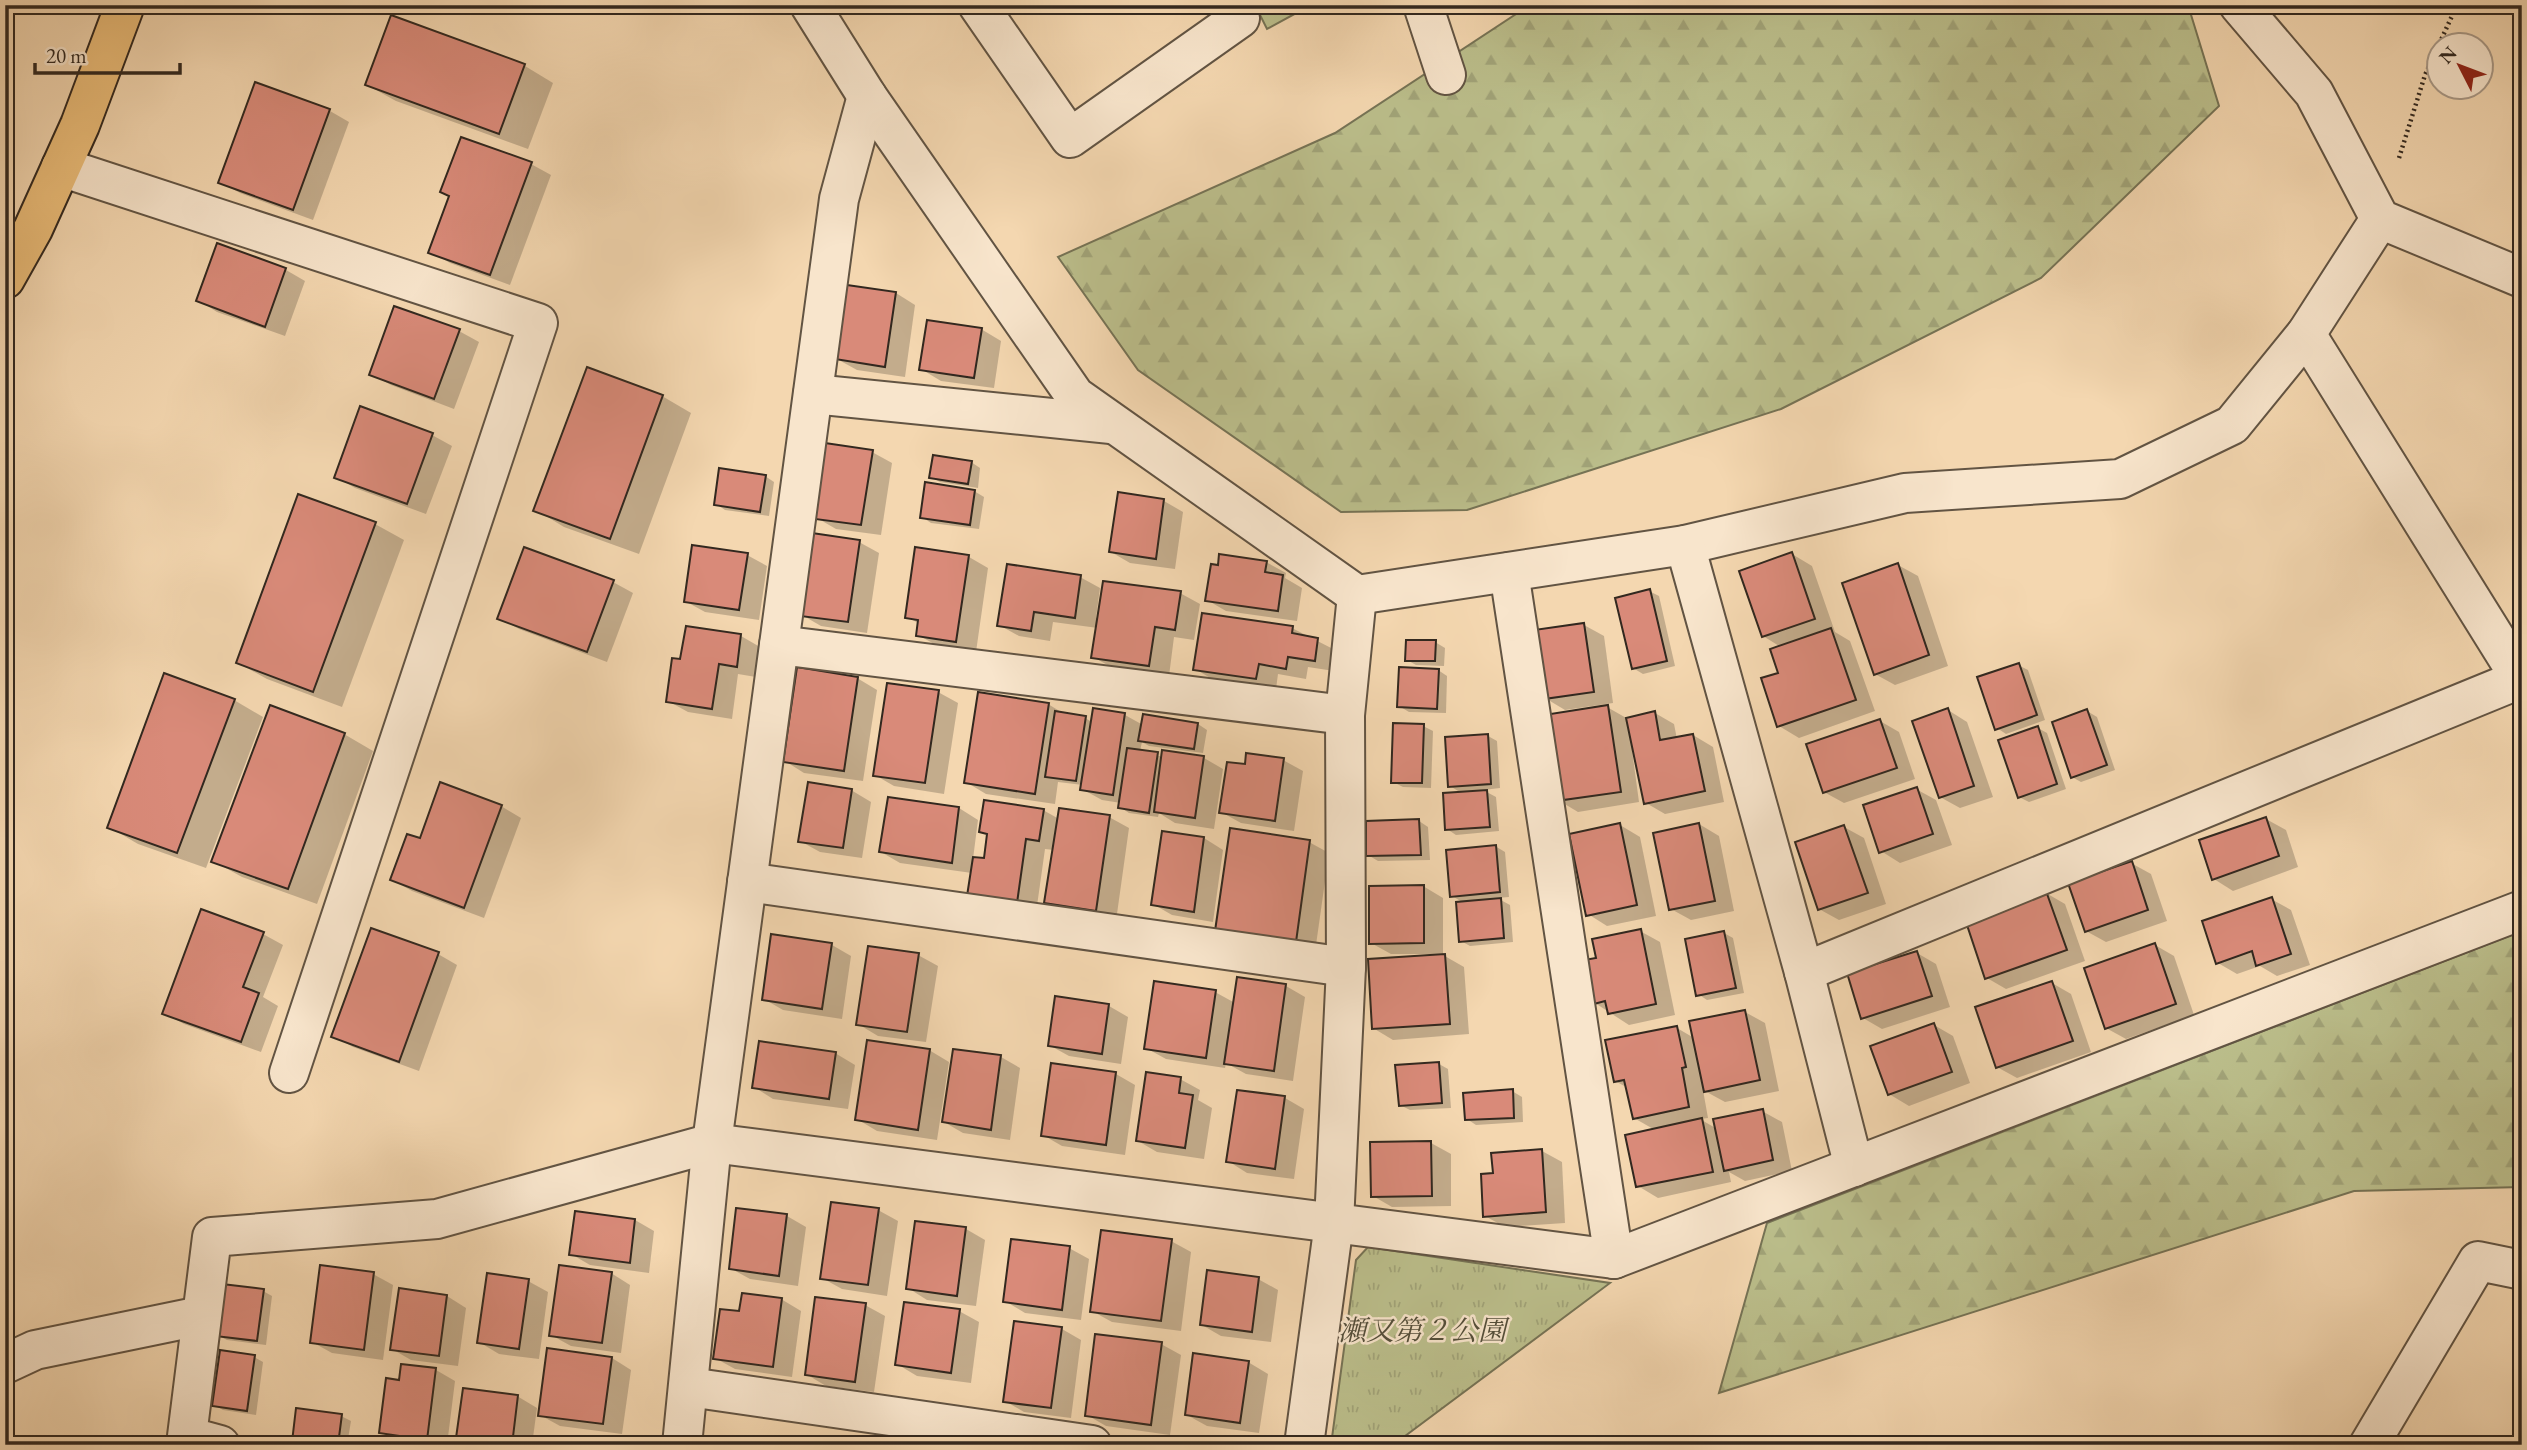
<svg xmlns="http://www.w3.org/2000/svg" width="2527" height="1450" viewBox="0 0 2527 1450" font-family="'EB Garamond','Noto Serif JP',serif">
<defs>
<pattern id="forest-firs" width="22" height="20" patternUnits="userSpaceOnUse" patternTransform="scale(1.75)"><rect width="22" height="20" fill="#bbbe8b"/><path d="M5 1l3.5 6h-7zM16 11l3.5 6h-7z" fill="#a1a378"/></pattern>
<pattern id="park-tufts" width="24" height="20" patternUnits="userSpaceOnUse" patternTransform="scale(1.75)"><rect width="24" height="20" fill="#bbbe8b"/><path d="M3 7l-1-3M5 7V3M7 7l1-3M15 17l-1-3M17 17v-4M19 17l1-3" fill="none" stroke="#a1a378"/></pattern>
</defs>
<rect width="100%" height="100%" fill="#f4d7b0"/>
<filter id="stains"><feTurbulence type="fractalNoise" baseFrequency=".00286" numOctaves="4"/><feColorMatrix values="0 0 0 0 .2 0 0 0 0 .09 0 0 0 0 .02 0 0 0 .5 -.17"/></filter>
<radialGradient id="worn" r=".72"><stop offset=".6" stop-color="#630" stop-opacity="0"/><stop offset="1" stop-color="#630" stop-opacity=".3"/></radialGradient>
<!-- forest -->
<g fill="url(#forest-firs)" stroke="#767355" stroke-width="2">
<polygon points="1514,5 2188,5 2219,106 2041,278 1781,409 1467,510 1341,512 1138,370 1058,257 1335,133 1516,14"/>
<polygon points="2522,931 2522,1187 2354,1191 1719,1393 1767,1223"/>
</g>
<!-- park -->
<g fill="url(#park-tufts)" stroke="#767355" stroke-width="2">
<polygon points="1255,5 1311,5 1267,29"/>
<polygon points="1368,1247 1610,1283 1393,1445 1331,1445 1356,1260"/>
</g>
<!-- shadow -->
<g fill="#0003">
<polygon points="392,18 525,66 553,83 528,149 396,101 367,85"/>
<polygon points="256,84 330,111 349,122 313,220 240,193 220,182"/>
<polygon points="531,164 551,175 510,285 450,263 431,252"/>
<polygon points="218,245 286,270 305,281 285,336 217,312 198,300"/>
<polygon points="848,287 896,293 915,305 905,377 857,370 837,359"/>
<polygon points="981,329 1001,341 994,388 941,381 921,369"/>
<polygon points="459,331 479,342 454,409 391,385 371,374"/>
<polygon points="662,396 691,413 639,554 564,527 536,510"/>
<polygon points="432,435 452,446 426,514 355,488 336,477"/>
<polygon points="872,452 892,463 881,535 836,529 817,518"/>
<polygon points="971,462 980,468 978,488 940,482 931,477"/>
<polygon points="765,476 774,482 769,516 725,510 716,504"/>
<polygon points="974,491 984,497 979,529 931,523 922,517"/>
<polygon points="1120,494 1164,501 1183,512 1175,569 1130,563 1111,552"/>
<polygon points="375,524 404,540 342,707 267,679 238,663"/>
<polygon points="859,542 879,553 867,633 821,626 802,615"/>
<polygon points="916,549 969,557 988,568 976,652 938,646 918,635 920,624 907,617"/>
<polygon points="1792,554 1812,566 1835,632 1850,641 1875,711 1799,738 1779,726 1781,647 1763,636"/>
<polygon points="747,555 767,566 759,620 705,612 685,601"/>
<polygon points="1266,562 1286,573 1285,578 1302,588 1297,621 1226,611 1207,600"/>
<polygon points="1898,565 1918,576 1948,666 1895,685 1875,674"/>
<polygon points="1080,577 1100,588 1096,618 1180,593 1200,604 1194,640 1174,637 1169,676 1113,668 1093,657 1098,628 1053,622 1050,641 1019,636 999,625"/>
<polygon points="613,582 633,593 607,662 519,629 499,618"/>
<polygon points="1649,591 1659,596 1675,666 1643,674 1633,668"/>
<polygon points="1584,625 1604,636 1613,703 1565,710 1545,698"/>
<polygon points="687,628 741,636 760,647 756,677 738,674 732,719 688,712 668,701 682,660"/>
<polygon points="1292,628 1337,651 1334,671 1308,667 1306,679 1278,674 1276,689 1214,680 1195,669"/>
<polygon points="1435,642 1445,648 1444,666 1416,665 1407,660"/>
<polygon points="2018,665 2028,670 2045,720 2006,734 1997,728"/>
<polygon points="1438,670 1447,676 1446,713 1409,712 1399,706"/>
<polygon points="857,678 877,690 863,781 804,773 785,761"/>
<polygon points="938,692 958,703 944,794 894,786 875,775"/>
<polygon points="234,700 263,717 206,868 138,844 109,827"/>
<polygon points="1048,704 1066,715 1085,718 1092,722 1094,710 1125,715 1143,725 1198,724 1207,730 1203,753 1149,746 1142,742 1140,751 1163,757 1164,752 1204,758 1223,769 1214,829 1175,823 1159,813 1158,817 1129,813 1120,807 1121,803 1102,800 1082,789 1083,785 1058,782 1055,804 986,794 966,782"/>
<polygon points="1607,707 1628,719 1655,713 1674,724 1677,739 1693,735 1713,747 1724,802 1665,814 1646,803 1635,750 1632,750 1639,802 1578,812 1558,800"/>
<polygon points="1948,710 1967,722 1993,797 1960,808 1940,797"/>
<polygon points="2087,711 2097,717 2115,770 2081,782 2072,777"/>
<polygon points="1880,721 1899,732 1915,779 1844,803 1824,792"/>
<polygon points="1423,726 1433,731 1431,788 1403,787 1393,782"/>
<polygon points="2038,728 2047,733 2066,789 2029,802 2019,797"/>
<polygon points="344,734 373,751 317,904 242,877 213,861"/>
<polygon points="1488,736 1497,741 1500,788 1483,790 1496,797 1499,831 1456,835 1447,829 1463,794 1450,786"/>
<polygon points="1283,760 1303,771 1294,831 1241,823 1221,812 1246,766"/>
<polygon points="1916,789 1936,800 1952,845 1900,863 1881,851"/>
<polygon points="851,790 871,802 862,858 820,852 800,841"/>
<polygon points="889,799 959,808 978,820 973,859 985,860 989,836 981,831 1043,810 1059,819 1109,817 1129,828 1116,921 1066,914 1046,903 1054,850 1045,849 1036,913 972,873 900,863 881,852"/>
<polygon points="501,806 521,818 484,918 412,891 392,880 421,840"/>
<polygon points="2266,819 2286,830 2298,867 2233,891 2214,879"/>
<polygon points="1419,821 1428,827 1430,860 1378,861 1368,855"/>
<polygon points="1699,824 1719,836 1734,911 1691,920 1671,909"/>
<polygon points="1620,825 1640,837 1656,916 1607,926 1588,914"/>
<polygon points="1844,827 1864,838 1886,904 1839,920 1819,909"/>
<polygon points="1164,833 1204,838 1223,850 1213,922 1172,915 1153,904"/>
<polygon points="1309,842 1329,853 1315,952 1236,941"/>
<polygon points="1495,846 1505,852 1509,897 1497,898 1510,905 1513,942 1470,946 1461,941 1464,903 1452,896"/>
<polygon points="2131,863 2151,874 2167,921 2106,942 2086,931"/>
<polygon points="1423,886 1443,898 1443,955 1464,967 1469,1034 1393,1040 1373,1028 1430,957 1430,954 1391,954 1371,943"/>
<polygon points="2046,893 2065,904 2085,961 2006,989 1987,978"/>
<polygon points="2271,899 2291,910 2310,965 2277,976 2260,966 2237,974 2218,963"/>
<polygon points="202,911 263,934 283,945 263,997 278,1006 261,1052 184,1024 164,1013"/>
<polygon points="1640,931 1660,942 1675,1015 1629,1025 1595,1003 1598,959"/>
<polygon points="1724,933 1733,938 1744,993 1707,1000 1698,994"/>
<polygon points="773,936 832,945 851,956 842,1019 783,1010 764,999"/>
<polygon points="2155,945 2174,956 2194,1015 2126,1039 2106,1028"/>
<polygon points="1917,953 1936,964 1950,1007 1882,1029 1863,1018"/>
<polygon points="438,954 457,965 419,1071 353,1047 333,1036"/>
<polygon points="918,955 938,966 926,1042 878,1036 858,1024"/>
<polygon points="2052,983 2071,994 2091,1052 2017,1078 1997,1067"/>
<polygon points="1286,986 1305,997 1293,1081 1246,1074 1226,1063 1225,1068 1166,1059 1146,1048 1215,992 1235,1003"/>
<polygon points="1056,998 1109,1006 1128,1017 1121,1064 1069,1056 1049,1045"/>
<polygon points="1745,1012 1765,1023 1779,1091 1725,1102 1703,1090 1708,1118 1700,1119 1717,1129 1762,1111 1782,1122 1792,1171 1745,1181 1729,1172 1731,1182 1658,1198 1638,1186 1655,1130 1634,1118 1628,1088 1615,1081 1677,1028 1694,1038"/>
<polygon points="1934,1025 1953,1036 1970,1083 1909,1106 1889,1094"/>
<polygon points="929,1050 949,1062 937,1140 877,1131 857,1119"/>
<polygon points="835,1053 855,1065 848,1109 773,1099 754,1087"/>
<polygon points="1001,1057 1020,1068 1010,1140 963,1133 944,1122"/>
<polygon points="1439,1064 1448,1069 1451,1108 1410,1110 1400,1105"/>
<polygon points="1053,1065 1116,1074 1135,1085 1125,1155 1062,1146 1043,1135"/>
<polygon points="1180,1079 1200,1090 1198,1100 1212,1108 1204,1159 1157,1152 1138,1141"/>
<polygon points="1512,1091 1522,1097 1523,1122 1476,1125 1467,1119"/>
<polygon points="1285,1098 1304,1109 1294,1179 1247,1173 1228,1161"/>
<polygon points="1431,1143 1451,1154 1451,1206 1392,1207 1373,1196"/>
<polygon points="1542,1151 1562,1162 1565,1223 1505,1227 1485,1216 1495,1175"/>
<polygon points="878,1210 898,1221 887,1296 842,1289 822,1278"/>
<polygon points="577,1212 635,1220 654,1231 649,1273 590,1265 571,1254"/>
<polygon points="787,1216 806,1227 798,1286 750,1279 730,1268"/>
<polygon points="966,1229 985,1240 976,1306 927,1300 908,1288"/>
<polygon points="1171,1241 1191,1252 1181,1331 1112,1322 1092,1311"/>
<polygon points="1069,1248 1089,1259 1081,1320 1025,1313 1005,1301"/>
<polygon points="611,1273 630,1285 621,1353 571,1346 551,1335"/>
<polygon points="373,1274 393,1285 383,1360 332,1353 312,1342"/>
<polygon points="1258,1279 1278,1290 1271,1342 1221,1336 1202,1325"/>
<polygon points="528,1281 548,1292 539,1359 499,1354 479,1342"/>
<polygon points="263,1291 272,1296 266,1345 227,1340 217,1335"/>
<polygon points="447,1296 466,1308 458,1366 411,1360 392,1349"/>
<polygon points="781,1299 801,1311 792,1377 735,1369 715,1358 741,1313"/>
<polygon points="865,1305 885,1316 874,1392 826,1386 806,1374"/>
<polygon points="959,1311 979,1322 971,1383 917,1376 897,1364"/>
<polygon points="1062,1329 1081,1340 1071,1418 1024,1412 1005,1401"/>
<polygon points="1161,1344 1181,1355 1170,1435 1106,1426 1087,1415"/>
<polygon points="254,1357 263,1362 256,1415 223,1410 214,1405"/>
<polygon points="612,1358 631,1370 622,1434 560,1426 540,1415"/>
<polygon points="1248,1362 1268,1374 1259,1433 1207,1426 1187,1415"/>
<polygon points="402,1366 436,1370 455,1381 447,1445 400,1444 381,1432 400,1382"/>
<polygon points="517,1396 537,1408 532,1445 457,1445"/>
<polygon points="341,1416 351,1421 347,1445 300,1445 294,1441"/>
</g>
<!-- building -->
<g fill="#d98a79" stroke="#32281f" stroke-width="2">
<polygon points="391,15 525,64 499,134 365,85"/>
<polygon points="255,82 330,109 293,210 218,183"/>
<polygon points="461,137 532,162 490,275 428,253 449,196 440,192"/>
<polygon points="217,243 286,268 265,327 196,301"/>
<polygon points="847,285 896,292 885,367 835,359"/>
<polygon points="394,306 460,329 434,399 369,375"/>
<polygon points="927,320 982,328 974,378 919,370"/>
<polygon points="587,367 663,395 610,539 533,511"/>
<polygon points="360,406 433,433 407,504 334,478"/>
<polygon points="825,443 873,450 861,525 815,519"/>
<polygon points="933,455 972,461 968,484 929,478"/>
<polygon points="719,468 766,475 760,512 714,505"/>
<polygon points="925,482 975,490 970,525 920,518"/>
<polygon points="1118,492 1164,499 1156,559 1109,552"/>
<polygon points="298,494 376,522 313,692 236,663"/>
<polygon points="812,533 860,540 848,622 800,616"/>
<polygon points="692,545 748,553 739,610 684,602"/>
<polygon points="524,547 614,580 587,652 497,619"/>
<polygon points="915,547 969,555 956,642 916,636 918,620 905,618"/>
<polygon points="1792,552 1815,619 1762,637 1739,571"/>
<polygon points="1219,554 1267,561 1265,572 1283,575 1278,611 1205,601 1211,564 1218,565"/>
<polygon points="1898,563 1929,655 1874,675 1842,583"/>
<polygon points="1007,564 1081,575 1075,618 1034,612 1031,631 997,626"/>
<polygon points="1103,581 1181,591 1175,630 1155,627 1149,666 1091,658"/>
<polygon points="1650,589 1667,661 1632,669 1615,598"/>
<polygon points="1202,613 1293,626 1292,633 1318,638 1315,661 1288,657 1286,669 1259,664 1256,679 1193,670"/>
<polygon points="1584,623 1594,692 1544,699 1534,630"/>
<polygon points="686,626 741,634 737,667 719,664 712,709 666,702 672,658 680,659"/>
<polygon points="1831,628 1856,700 1777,727 1761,678 1778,673 1770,649"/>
<polygon points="1406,640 1436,640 1435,661 1405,661"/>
<polygon points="2019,663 2037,715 1995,730 1977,677"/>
<polygon points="797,667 858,677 844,771 783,762"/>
<polygon points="1399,667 1439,669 1437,709 1397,707"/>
<polygon points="164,673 235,699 177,853 107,828"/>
<polygon points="887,683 939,690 925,783 873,776"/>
<polygon points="978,692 1049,703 1035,794 964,783"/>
<polygon points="270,705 345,733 288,889 211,862"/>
<polygon points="1608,705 1621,792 1556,801 1544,715"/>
<polygon points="1093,708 1125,713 1113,795 1080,790"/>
<polygon points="1948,708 1974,786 1939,798 1912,721"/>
<polygon points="2087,709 2107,765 2071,778 2052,722"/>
<polygon points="1055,711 1086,716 1076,781 1045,777"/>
<polygon points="1655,711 1660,740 1693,734 1705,791 1644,804 1626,718"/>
<polygon points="1143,714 1198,723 1194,749 1138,741"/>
<polygon points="1880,719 1897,768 1823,793 1806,744"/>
<polygon points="1393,723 1424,724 1422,783 1391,783"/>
<polygon points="2038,726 2057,784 2018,798 1998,740"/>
<polygon points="1488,734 1491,784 1448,787 1445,737"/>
<polygon points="1127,748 1158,752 1149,813 1118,808"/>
<polygon points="1162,750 1204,756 1195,818 1154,812"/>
<polygon points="1246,753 1284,758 1275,821 1219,813 1227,762 1245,764"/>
<polygon points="440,782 502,805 464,908 390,880 407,834 420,838"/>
<polygon points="808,782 852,789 843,848 798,842"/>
<polygon points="1917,787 1933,834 1879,853 1863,805"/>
<polygon points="1487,790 1490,827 1445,830 1443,793"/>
<polygon points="888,797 959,807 952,863 879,852"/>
<polygon points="984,800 1044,809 1039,841 1026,839 1017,903 967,896 973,857 984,858 987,834 979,832"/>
<polygon points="1059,808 1110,815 1096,911 1044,903"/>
<polygon points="2266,817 2279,856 2212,880 2199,840"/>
<polygon points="1419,819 1421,855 1366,856 1366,821"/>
<polygon points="1620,823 1637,905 1586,916 1569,834"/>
<polygon points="1699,823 1715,901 1669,910 1653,833"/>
<polygon points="1844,825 1868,893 1818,910 1795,842"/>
<polygon points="1230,828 1310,840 1296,942 1215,931"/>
<polygon points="1162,831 1204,837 1194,912 1151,905"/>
<polygon points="1496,845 1500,892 1450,897 1446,850"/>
<polygon points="2132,861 2148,910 2085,932 2068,883"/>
<polygon points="1424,885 1424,943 1369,944 1369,886"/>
<polygon points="2046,891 2067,950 1985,979 1965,919"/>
<polygon points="2272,897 2291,954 2256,966 2252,951 2216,964 2202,921"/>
<polygon points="1501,898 1504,938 1459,942 1456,902"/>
<polygon points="201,909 264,932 243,987 259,993 241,1042 162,1014"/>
<polygon points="371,928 439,952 399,1062 331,1037"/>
<polygon points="1641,929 1656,1004 1608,1014 1605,1001 1594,1004 1584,960 1596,958 1592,939"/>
<polygon points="1724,931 1736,988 1696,996 1685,939"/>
<polygon points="771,934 832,943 822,1009 762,1000"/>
<polygon points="2155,943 2176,1004 2105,1029 2084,968"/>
<polygon points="868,946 919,953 907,1032 856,1025"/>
<polygon points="1917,951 1932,996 1861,1019 1847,973"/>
<polygon points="1445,954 1450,1024 1372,1029 1368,959"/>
<polygon points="1237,977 1286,984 1274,1071 1224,1064"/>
<polygon points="1154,981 1216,990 1206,1058 1144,1049"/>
<polygon points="2052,981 2073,1041 1996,1068 1975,1007"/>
<polygon points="1055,996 1109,1004 1102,1054 1048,1046"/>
<polygon points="1745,1010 1760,1080 1704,1092 1689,1021"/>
<polygon points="1934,1023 1952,1072 1888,1095 1870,1046"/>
<polygon points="1677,1026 1686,1067 1682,1068 1689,1107 1633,1119 1624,1080 1614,1082 1605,1040"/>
<polygon points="867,1040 930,1049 918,1130 855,1120"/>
<polygon points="759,1041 836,1052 829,1099 752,1088"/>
<polygon points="953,1049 1001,1055 991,1130 942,1122"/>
<polygon points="1439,1062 1442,1103 1399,1106 1395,1065"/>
<polygon points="1051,1063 1116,1072 1106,1145 1041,1136"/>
<polygon points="1146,1072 1181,1077 1179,1093 1193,1095 1185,1148 1136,1141"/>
<polygon points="1513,1089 1514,1118 1465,1120 1463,1093"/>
<polygon points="1237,1090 1285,1096 1275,1169 1226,1162"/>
<polygon points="1763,1109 1773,1160 1724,1171 1713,1119"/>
<polygon points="1702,1118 1713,1172 1636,1187 1625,1135"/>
<polygon points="1431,1141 1432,1196 1371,1197 1370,1142"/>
<polygon points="1542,1149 1546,1212 1483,1217 1481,1174 1493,1173 1491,1153"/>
<polygon points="831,1202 879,1208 868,1285 820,1279"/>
<polygon points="736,1208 787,1214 779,1276 729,1269"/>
<polygon points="575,1211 635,1219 630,1263 569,1255"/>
<polygon points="915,1221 966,1227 957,1296 906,1289"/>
<polygon points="1101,1230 1172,1239 1161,1321 1090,1312"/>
<polygon points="1011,1239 1070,1246 1062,1310 1003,1302"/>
<polygon points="320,1265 374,1272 364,1350 310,1343"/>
<polygon points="559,1265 612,1272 602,1343 549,1336"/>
<polygon points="1207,1270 1259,1277 1252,1332 1200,1325"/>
<polygon points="487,1273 529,1279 519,1349 477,1343"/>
<polygon points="222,1284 264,1289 257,1341 215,1336"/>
<polygon points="399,1288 447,1295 439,1356 390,1350"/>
<polygon points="742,1293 782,1298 773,1367 713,1359 720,1309 739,1311"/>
<polygon points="815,1297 866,1303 855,1382 805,1375"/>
<polygon points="904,1302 960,1309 951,1373 895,1365"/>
<polygon points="1014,1321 1062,1327 1051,1408 1003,1402"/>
<polygon points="1095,1334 1162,1342 1151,1425 1085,1416"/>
<polygon points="547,1348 612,1357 603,1424 538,1416"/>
<polygon points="220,1350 255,1355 247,1411 212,1406"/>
<polygon points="1193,1353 1249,1361 1240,1423 1185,1415"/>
<polygon points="401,1364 436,1368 427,1440 379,1433 386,1378 399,1380"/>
<polygon points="463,1388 518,1395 512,1445 455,1445"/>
<polygon points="296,1408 342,1414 338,1445 292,1442"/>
<polygon points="549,1437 605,1445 548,1445"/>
</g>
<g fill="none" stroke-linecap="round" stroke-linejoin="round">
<!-- minor casing -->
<g stroke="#625443" stroke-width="42">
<g id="minor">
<polyline points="810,5 867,96 1075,396 1357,595 1685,545 1905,493 2120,479 2232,425 2306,334 2380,219"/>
<polyline points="978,5 1070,138 1240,18 1233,5"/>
<polyline points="1423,5 1446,75"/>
<polyline points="2239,5 2314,93 2380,219 2522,278"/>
<polyline points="61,167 538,323 289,1073"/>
<polyline points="2306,334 2522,681"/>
<polyline points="813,394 1111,424"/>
<polyline points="1685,545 1804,972 1854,1167"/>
<polyline points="1509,572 1614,1259"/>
<polyline points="779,645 1345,715"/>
<polyline points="747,882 1346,967"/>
<polyline points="1804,972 2520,679"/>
<polyline points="5,1364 35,1350 200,1316"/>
<polyline points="689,1387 1092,1445"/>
<polyline points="220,1445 187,1436 212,1237 437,1219 712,1143 1614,1259 2522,910"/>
<polyline points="682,1445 712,1143 839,199 867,96"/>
<polyline points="1304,1445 1334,1223 1346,967 1345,715 1357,595"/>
<polyline points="2369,1445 2478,1261 2522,1270"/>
</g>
</g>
<!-- major casing -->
<g stroke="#32281f" stroke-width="42">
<polyline id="major" points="5,279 33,229 80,125 125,5"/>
</g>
<!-- path -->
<polyline stroke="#32281f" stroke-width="4.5" stroke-dasharray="2 3.5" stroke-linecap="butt" points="2399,158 2425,75 2457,5"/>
<!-- minor -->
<use href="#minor" stroke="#f8e5cc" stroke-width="38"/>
<!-- major -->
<use href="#major" stroke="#eabc78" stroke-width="38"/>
</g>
<g text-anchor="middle" stroke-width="5" stroke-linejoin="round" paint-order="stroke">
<!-- park labels -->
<g font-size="28" font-style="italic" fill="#544e3a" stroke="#f8e5cc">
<text x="1422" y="1340">瀬又第２公園</text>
</g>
</g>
<!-- margin -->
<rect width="2527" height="1450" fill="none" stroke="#f4d7b0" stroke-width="28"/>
<rect x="7" y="7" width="2513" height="1436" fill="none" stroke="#32281f" stroke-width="3.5"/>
<rect x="14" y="14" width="2499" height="1422" fill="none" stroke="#32281f" stroke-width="2"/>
<!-- north arrow -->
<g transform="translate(2460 66) rotate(312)"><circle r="33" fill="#f8e5cc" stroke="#a99987" stroke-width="2"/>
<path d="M0-5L12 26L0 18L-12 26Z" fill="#8f2418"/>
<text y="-10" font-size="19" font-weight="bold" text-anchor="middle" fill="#32281f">N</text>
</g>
<!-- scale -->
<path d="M35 63v10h145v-10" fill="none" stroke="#32281f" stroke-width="3.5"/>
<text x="46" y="63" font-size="21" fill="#32281f" stroke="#f8e5cc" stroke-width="5" paint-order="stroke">20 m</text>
<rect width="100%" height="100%" filter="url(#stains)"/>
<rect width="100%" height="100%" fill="url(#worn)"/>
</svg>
